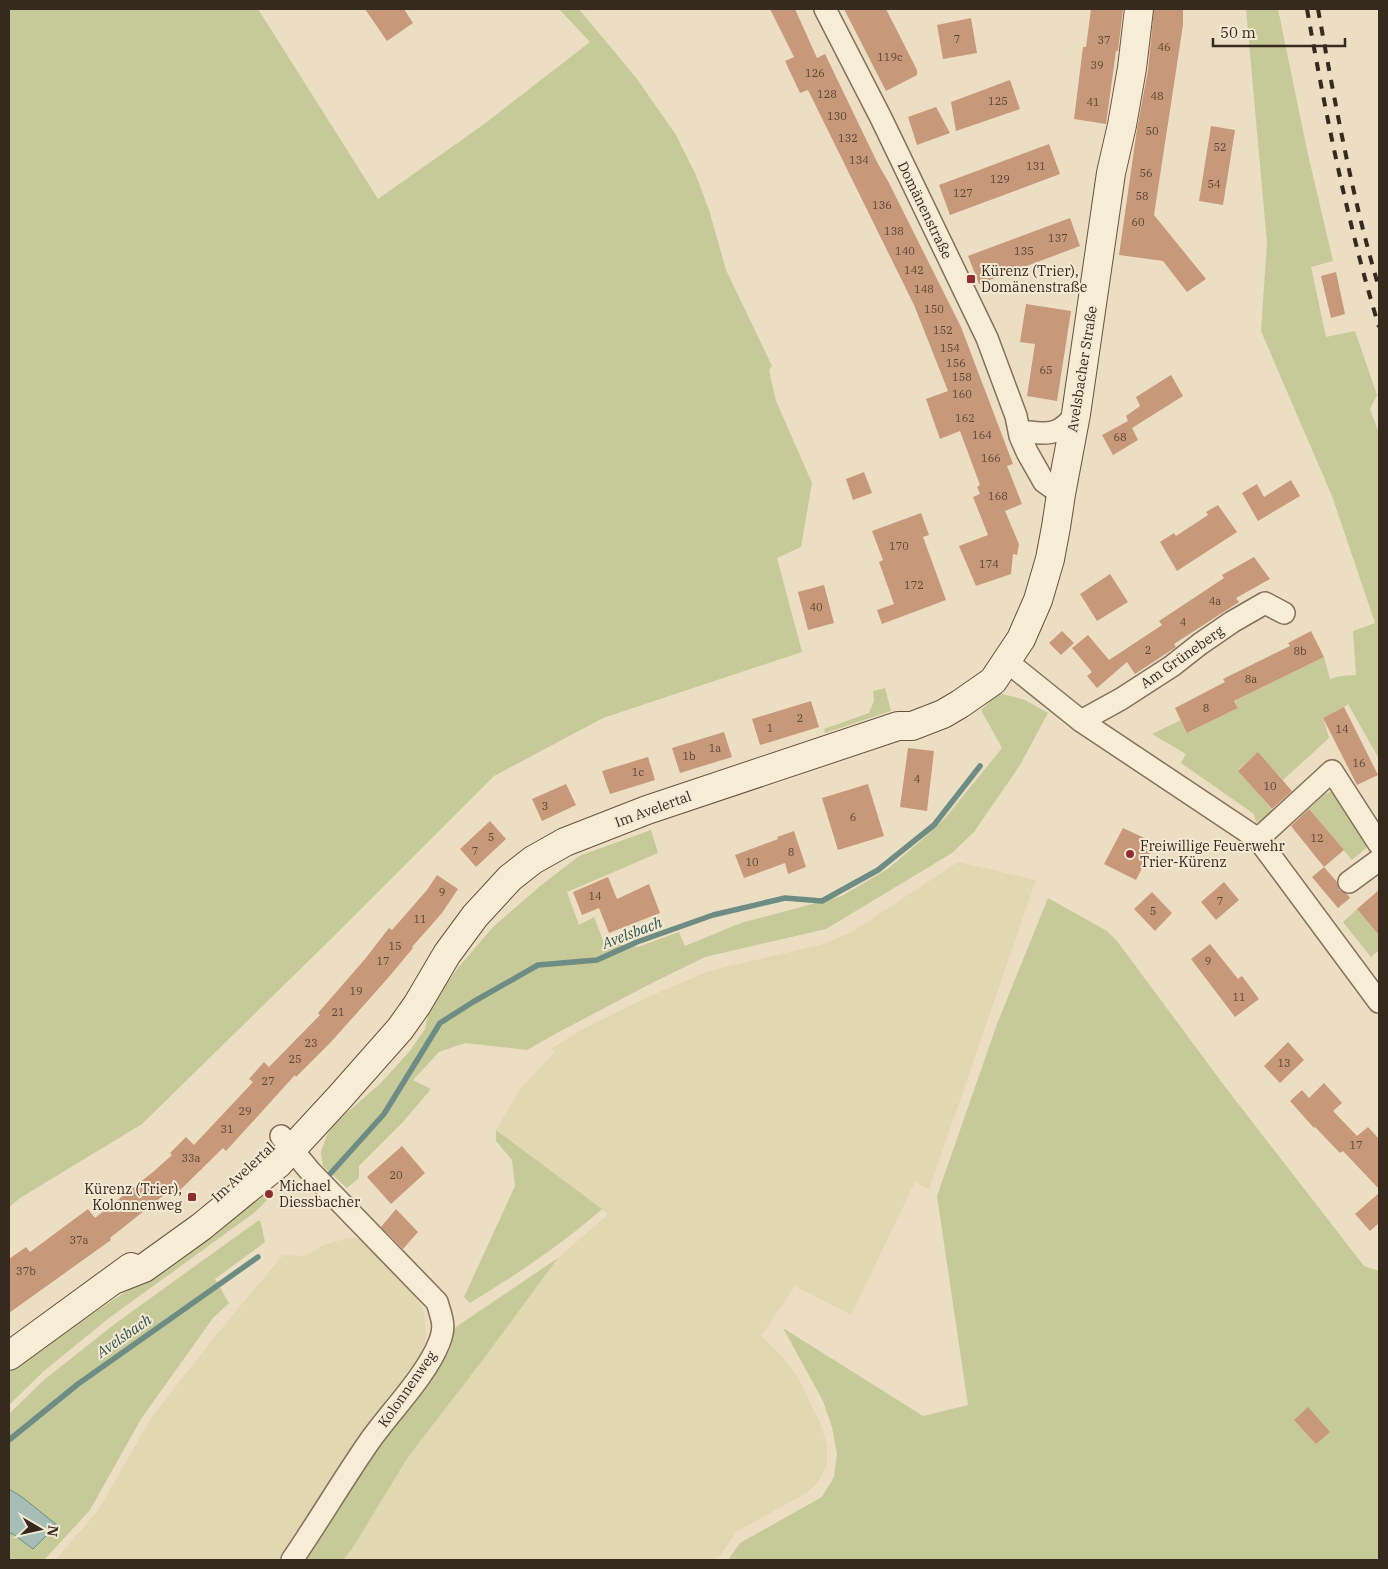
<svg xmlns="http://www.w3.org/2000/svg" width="1388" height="1569" viewBox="0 0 1388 1569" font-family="'IBM Plex Serif',serif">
<rect width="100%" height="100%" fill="#ecdec3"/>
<!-- farmland -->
<g fill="#e1d7b1">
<polygon points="958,862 1036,880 929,1190 915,1182 851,1315 795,1286 761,1336 780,1354 799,1379 820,1423 827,1445 827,1464 819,1481 808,1492 736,1532 717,1560 343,1560 352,1549 408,1457 485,1357 558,1258 608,1214 496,1130 521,1088 555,1052 551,1049 581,1030 646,998 709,971 824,944 852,932"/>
<polygon points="348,1238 364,1239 415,1289 424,1312 426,1338 419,1360 283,1560 55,1560 97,1512 150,1420 211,1341 283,1255 306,1256 323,1245"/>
</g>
<!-- green -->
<g fill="#c6c998">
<polygon points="9,9 258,9 378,199 483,125 590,42 559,9 579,9 637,79 676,135 695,173 709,210 726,270 772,366 769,370 776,401 812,483 801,547 777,558 802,652 603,718 494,776 331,939 142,1124 20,1198 9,1207"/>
<polygon points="1246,9 1278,9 1307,150 1333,261 1311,267 1326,337 1355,331 1377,395 1370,409 1379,433 1379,759 1348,704 1344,707 1323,718 1329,738 1283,780 1258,753 1238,770 1272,810 1271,819 1256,822 1254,814 1181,763 1186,754 1152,734 1181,720 1188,733 1238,708 1235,701 1324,657 1330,679 1340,676 1356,675 1353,631 1375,623 1332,496 1261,331 1267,243"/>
<polygon points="885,688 891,711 825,733 824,729 869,713 874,701 873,691"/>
<polygon points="999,693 1025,700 1048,713 1020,765 974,832 952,853 826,929 705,957 652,983 555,1034 527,1050 465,1043 439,1052 413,1080 431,1089 402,1123 359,1166 359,1178 347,1188 323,1166 321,1152 327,1135 335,1123 381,1083 409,1052 425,1029 430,1006 458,968 493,927 539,887 579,856 651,830 658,853 567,892 579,925 594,917 604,943 638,947 679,932 685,946 741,923 842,896 889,868 925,837 946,817 1002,748 981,710"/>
<polygon points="1333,791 1368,843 1366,848 1352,860 1309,809 1325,794"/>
<polygon points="1048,898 1107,931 1117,941 1226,1088 1364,1266 1379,1271 1379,1560 728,1560 740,1543 822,1497 834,1477 837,1454 832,1427 823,1401 783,1328 923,1416 968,1405 937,1196 997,1024"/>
<polygon points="1357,909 1374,929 1379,925 1379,950 1371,957 1343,922"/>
<path d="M496,1130L602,1209C561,1245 516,1275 470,1303L464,1297L515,1186L512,1160L496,1141Z"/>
<polygon points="266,1192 270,1197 254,1213 109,1318 44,1371 9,1405 9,1372 35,1352 209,1236"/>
<polygon points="259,1220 261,1223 265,1242 215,1279 229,1303 213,1318 141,1419 90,1510 44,1560 9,1560 9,1533 13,1534 29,1546 44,1538 57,1525 22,1497 9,1489 9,1414 45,1379 116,1323"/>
<polygon points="558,1258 485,1357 408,1457 352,1549 343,1560 302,1560 377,1449 441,1365 450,1349 453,1329"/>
</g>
<!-- water -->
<polygon fill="#a5bfb6" stroke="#6d8c83" points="9,1489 22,1497 57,1525 33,1549 13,1534 9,1533"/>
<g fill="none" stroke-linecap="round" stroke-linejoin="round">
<!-- stream -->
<g stroke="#6d8c83" stroke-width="5.5">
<polyline points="330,1174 384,1114 440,1023 473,1002 538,965 597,960 637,942 713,915 785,898 822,901 878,870 934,825 980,766"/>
<polyline points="9,1440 78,1384 258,1257"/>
</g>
</g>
<!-- building -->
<g fill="#c8987b">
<polygon points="365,9 404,9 413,23 387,41"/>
<polygon points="770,9 795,9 817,58 825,54 878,164 889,183 961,327 1013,464 1007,466 1022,504 1005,511 1019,544 1017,555 1013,554 1011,574 976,586 959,546 988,535 973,497 980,494 977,487 980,485 960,431 940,439 926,399 948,391 914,305 808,90 800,93 785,61 794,57"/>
<polygon points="844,9 886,9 917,70 917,75 886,91"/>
<polygon points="1091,9 1123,9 1118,51 1116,51 1106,124 1074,119 1083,47 1086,47"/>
<polygon points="1154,9 1183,9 1183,25 1154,215 1206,279 1187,292 1163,261 1119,255 1137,129 1148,70"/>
<polygon points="971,18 977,53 943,59 937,25"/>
<polygon points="1010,80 1020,109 956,131 951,102"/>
<polygon points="936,107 950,133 917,145 908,117"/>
<polygon points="1211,126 1235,130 1223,205 1199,201"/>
<polygon points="1049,144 1060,174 950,215 939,185"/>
<polygon points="1070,218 1080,246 979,284 968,256"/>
<polygon points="1336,272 1345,314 1331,318 1321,276"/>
<polygon points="1026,304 1071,311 1057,401 1027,396 1035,344 1020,342"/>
<polygon points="1171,375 1183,396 1132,428 1138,440 1113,455 1102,435 1128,421 1126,416 1140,406 1136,397"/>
<polygon points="864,472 872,493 853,500 846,479"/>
<polygon points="1291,480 1300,496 1258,521 1242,493 1257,484 1264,497"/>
<polygon points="1218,505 1237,532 1177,571 1160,542 1174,533 1176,536 1208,515 1206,512"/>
<polygon points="921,513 929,535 923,537 946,600 882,624 877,610 894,604 879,562 883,560 872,531"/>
<polygon points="1254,557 1270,579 1236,598 1239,602 1174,644 1176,647 1135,674 1127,662 1097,688 1087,676 1092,672 1072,648 1088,635 1109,660 1162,625 1159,621 1224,578 1222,575"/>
<polygon points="1110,574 1128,602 1097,621 1080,594"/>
<polygon points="824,585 834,623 808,630 798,592"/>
<polygon points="1062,631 1074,643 1061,655 1049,643"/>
<polygon points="1311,631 1324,657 1234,701 1238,708 1187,733 1175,708 1225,682 1223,679 1290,646 1288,643"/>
<polygon points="811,701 819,727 760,745 752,719"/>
<polygon points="1344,707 1378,775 1357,785 1323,718"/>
<polygon points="724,732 732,757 680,773 672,748"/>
<polygon points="908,748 934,751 927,811 900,807"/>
<polygon points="1258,752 1292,791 1272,809 1238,771"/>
<polygon points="648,757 655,780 610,794 602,771"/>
<polygon points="566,784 576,805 542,821 532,799"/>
<polygon points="868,784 884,836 838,850 822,798"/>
<polygon points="1309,809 1344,850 1324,867 1291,826"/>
<polygon points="490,821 506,839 476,867 460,849"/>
<polygon points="1123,828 1155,843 1136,880 1104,864"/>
<polygon points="794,831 806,867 788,874 785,863 744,878 735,855 778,839 777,837"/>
<polygon points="1324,867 1337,882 1339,890 1347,894 1350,898 1338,908 1312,877"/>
<polygon points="437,875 458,889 442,913 412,947 413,948 388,978 331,1042 296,1077 295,1075 226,1151 223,1148 174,1196 169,1191 110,1238 111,1240 9,1313 9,1259 26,1247 30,1252 88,1209 95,1218 153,1172 172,1155 170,1153 186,1137 194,1145 253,1082 249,1079 264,1062 269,1067 320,1015 318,1013 365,959 389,928 392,930 427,890"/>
<polygon points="608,877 617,899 649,884 660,913 609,933 599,908 582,915 573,892"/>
<polygon points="1224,882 1239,900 1216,920 1201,902"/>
<polygon points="1379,890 1379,935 1357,909"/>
<polygon points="1152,892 1172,913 1155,931 1134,909"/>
<polygon points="1210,944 1238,979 1242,976 1259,999 1235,1017 1191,959"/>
<polygon points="1288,1042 1304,1060 1280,1083 1264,1066"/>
<polygon points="1324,1083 1342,1103 1333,1111 1357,1136 1368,1127 1379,1139 1379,1189 1343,1151 1340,1153 1315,1127 1314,1128 1290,1101 1302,1090 1309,1098"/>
<polygon points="402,1146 425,1173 391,1204 367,1177"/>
<polygon points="1379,1193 1379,1223 1370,1231 1355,1214"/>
<polygon points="396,1209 418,1232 403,1249 381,1227"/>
<polygon points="1308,1407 1330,1432 1316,1444 1294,1420"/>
</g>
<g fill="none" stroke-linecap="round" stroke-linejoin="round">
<!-- street casing -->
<g stroke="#85705b" stroke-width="24">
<g id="street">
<polyline points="825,9 881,118 987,338 1016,416 1020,436 1027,452 1044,482 1061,494"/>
<path d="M1029,432C1052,435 1061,433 1076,414"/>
<polyline points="1005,660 1081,721 1258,839 1379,1002"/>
<polyline points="1081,721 1121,699 1172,666 1200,644 1232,622 1265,603 1284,613"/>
<polyline points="1258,839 1332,771 1379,844"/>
<polyline points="1349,882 1379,860"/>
<path d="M281,1136L309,1170L437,1302C442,1319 446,1326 439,1343C426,1376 390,1412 369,1442C342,1481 318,1522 292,1560"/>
</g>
</g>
<!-- secondary casing -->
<g stroke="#67513e" stroke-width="30">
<g id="secondary">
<polyline points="116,1279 144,1268 201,1227 278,1164 339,1098 400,1029 417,1005 447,954 475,916 510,878 533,860 565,842 647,810 898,726 912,726 943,714 960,704 993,681 1021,639 1038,600 1050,559 1056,527 1061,494 1076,414 1111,173 1122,125 1132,68 1139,9"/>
<polyline points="9,1356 131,1267"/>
</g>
</g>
<!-- street -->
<use href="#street" stroke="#f7ecd6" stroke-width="21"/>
<!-- secondary -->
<use href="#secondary" stroke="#f7ecd6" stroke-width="28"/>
<!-- rail -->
<g stroke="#36291e" stroke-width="4" stroke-dasharray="9 9" stroke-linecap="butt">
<path d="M1307,9C1320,82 1334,155 1352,228C1360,261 1369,294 1379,327"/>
<path d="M1318,9C1335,103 1352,197 1379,288"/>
</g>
</g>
<!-- markers -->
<g fill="#912e33" stroke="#f3e9d3" stroke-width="2">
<rect x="966" y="274" width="10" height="10" rx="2.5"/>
<circle cx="1130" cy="854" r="5"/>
<circle cx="269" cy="1194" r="5"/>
<rect x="187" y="1192" width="10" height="10" rx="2.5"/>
</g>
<g text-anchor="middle" stroke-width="4" stroke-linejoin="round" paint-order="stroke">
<!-- number labels -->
<g font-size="11" fill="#5a4535">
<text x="957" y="43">7</text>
<text x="1104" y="44">37</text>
<text x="1164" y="51">46</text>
<text x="890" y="61">119c</text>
<text x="1097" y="69">39</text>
<text x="815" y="77">126</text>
<text x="827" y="98">128</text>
<text x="1157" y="100">48</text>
<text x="998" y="105">125</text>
<text x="1093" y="106">41</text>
<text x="837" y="120">130</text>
<text x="1152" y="135">50</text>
<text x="848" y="142">132</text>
<text x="1220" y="151">52</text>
<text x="859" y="164">134</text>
<text x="1036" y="170">131</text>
<text x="1146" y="177">56</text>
<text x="1000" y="183">129</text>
<text x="1214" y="188">54</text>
<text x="963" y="197">127</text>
<text x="1142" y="200">58</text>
<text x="882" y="209">136</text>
<text x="1138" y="226">60</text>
<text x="894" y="235">138</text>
<text x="1058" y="242">137</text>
<text x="905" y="255">140</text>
<text x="1024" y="255">135</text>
<text x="914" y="274">142</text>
<text x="924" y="293">148</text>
<text x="934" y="313">150</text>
<text x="943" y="334">152</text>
<text x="950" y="352">154</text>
<text x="956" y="367">156</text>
<text x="1046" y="374">65</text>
<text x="962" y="381">158</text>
<text x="962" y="398">160</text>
<text x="965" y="422">162</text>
<text x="982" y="439">164</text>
<text x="1120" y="441">68</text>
<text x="991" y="462">166</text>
<text x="998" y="500">168</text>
<text x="899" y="550">170</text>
<text x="989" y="568">174</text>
<text x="914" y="589">172</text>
<text x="1215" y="605">4a</text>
<text x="816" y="611">40</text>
<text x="1183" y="626">4</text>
<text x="1148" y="654">2</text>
<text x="1300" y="655">8b</text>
<text x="1251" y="683">8a</text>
<text x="1206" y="712">8</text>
<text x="800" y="722">2</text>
<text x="770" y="732">1</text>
<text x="1342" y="733">14</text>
<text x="715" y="752">1a</text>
<text x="689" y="760">1b</text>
<text x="1359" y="767">16</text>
<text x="638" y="776">1c</text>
<text x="917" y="783">4</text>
<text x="1270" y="790">10</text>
<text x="545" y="810">3</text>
<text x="853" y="821">6</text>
<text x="491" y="841">5</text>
<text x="1317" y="842">12</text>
<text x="475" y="855">7</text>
<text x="791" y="856">8</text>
<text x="752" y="866">10</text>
<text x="442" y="896">9</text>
<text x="595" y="900">14</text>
<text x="1220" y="905">7</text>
<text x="1153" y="915">5</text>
<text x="420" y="923">11</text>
<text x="395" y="950">15</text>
<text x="383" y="965">17</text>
<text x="1208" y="965">9</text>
<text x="356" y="995">19</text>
<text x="1239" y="1001">11</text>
<text x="338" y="1016">21</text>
<text x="311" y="1047">23</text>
<text x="295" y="1063">25</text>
<text x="1284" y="1067">13</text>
<text x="268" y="1085">27</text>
<text x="245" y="1115">29</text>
<text x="227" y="1133">31</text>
<text x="1356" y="1149">17</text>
<text x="191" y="1162">33a</text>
<text x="396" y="1179">20</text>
<text x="79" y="1244">37a</text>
<text x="26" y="1275">37b</text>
</g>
<!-- street labels -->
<g font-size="14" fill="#36291e" stroke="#f3e9d3">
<text transform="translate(925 210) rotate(64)" y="5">Domänenstraße</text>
<text transform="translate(1082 369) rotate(-81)" y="5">Avelsbacher Straße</text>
<text transform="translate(1182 657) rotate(-35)" y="5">Am Grüneberg</text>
<text transform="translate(653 809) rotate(-20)" y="5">Im Avelertal</text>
<text transform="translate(243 1172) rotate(-43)" y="5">Im Avelertal</text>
<text transform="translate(407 1389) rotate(-55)" y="5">Kolonnenweg</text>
</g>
<!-- poi labels -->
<g font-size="14" fill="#36291e" stroke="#f3e9d3" text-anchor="start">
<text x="981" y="276">Kürenz (Trier),<tspan x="981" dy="16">Domänenstraße</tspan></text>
<text x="1140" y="851">Freiwillige Feuerwehr<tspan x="1140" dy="16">Trier-Kürenz</tspan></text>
<text x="279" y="1191">Michael<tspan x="279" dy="16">Diessbacher</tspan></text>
<text x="182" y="1194" text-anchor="end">Kürenz (Trier),<tspan x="182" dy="16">Kolonnenweg</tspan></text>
</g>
<!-- water labels -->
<g font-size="15" font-style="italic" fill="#2e5551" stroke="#f3e9d3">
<text transform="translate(632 933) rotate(-21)" y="5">Avelsbach</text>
<text transform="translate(124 1336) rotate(-35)" y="5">Avelsbach</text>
</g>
</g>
<!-- border -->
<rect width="1388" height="1569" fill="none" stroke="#36291e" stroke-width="20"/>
<!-- north arrow -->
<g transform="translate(40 1529) rotate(99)" stroke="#f3e9d3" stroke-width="4" paint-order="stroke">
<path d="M0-4L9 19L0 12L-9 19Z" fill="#36291e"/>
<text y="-8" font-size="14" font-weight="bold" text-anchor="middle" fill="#36291e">N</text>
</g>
<!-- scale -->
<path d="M1213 38v8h132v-8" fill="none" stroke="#36291e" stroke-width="2.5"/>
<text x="1220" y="38" font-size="15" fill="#36291e" stroke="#f3e9d3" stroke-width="4" paint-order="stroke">50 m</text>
</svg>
